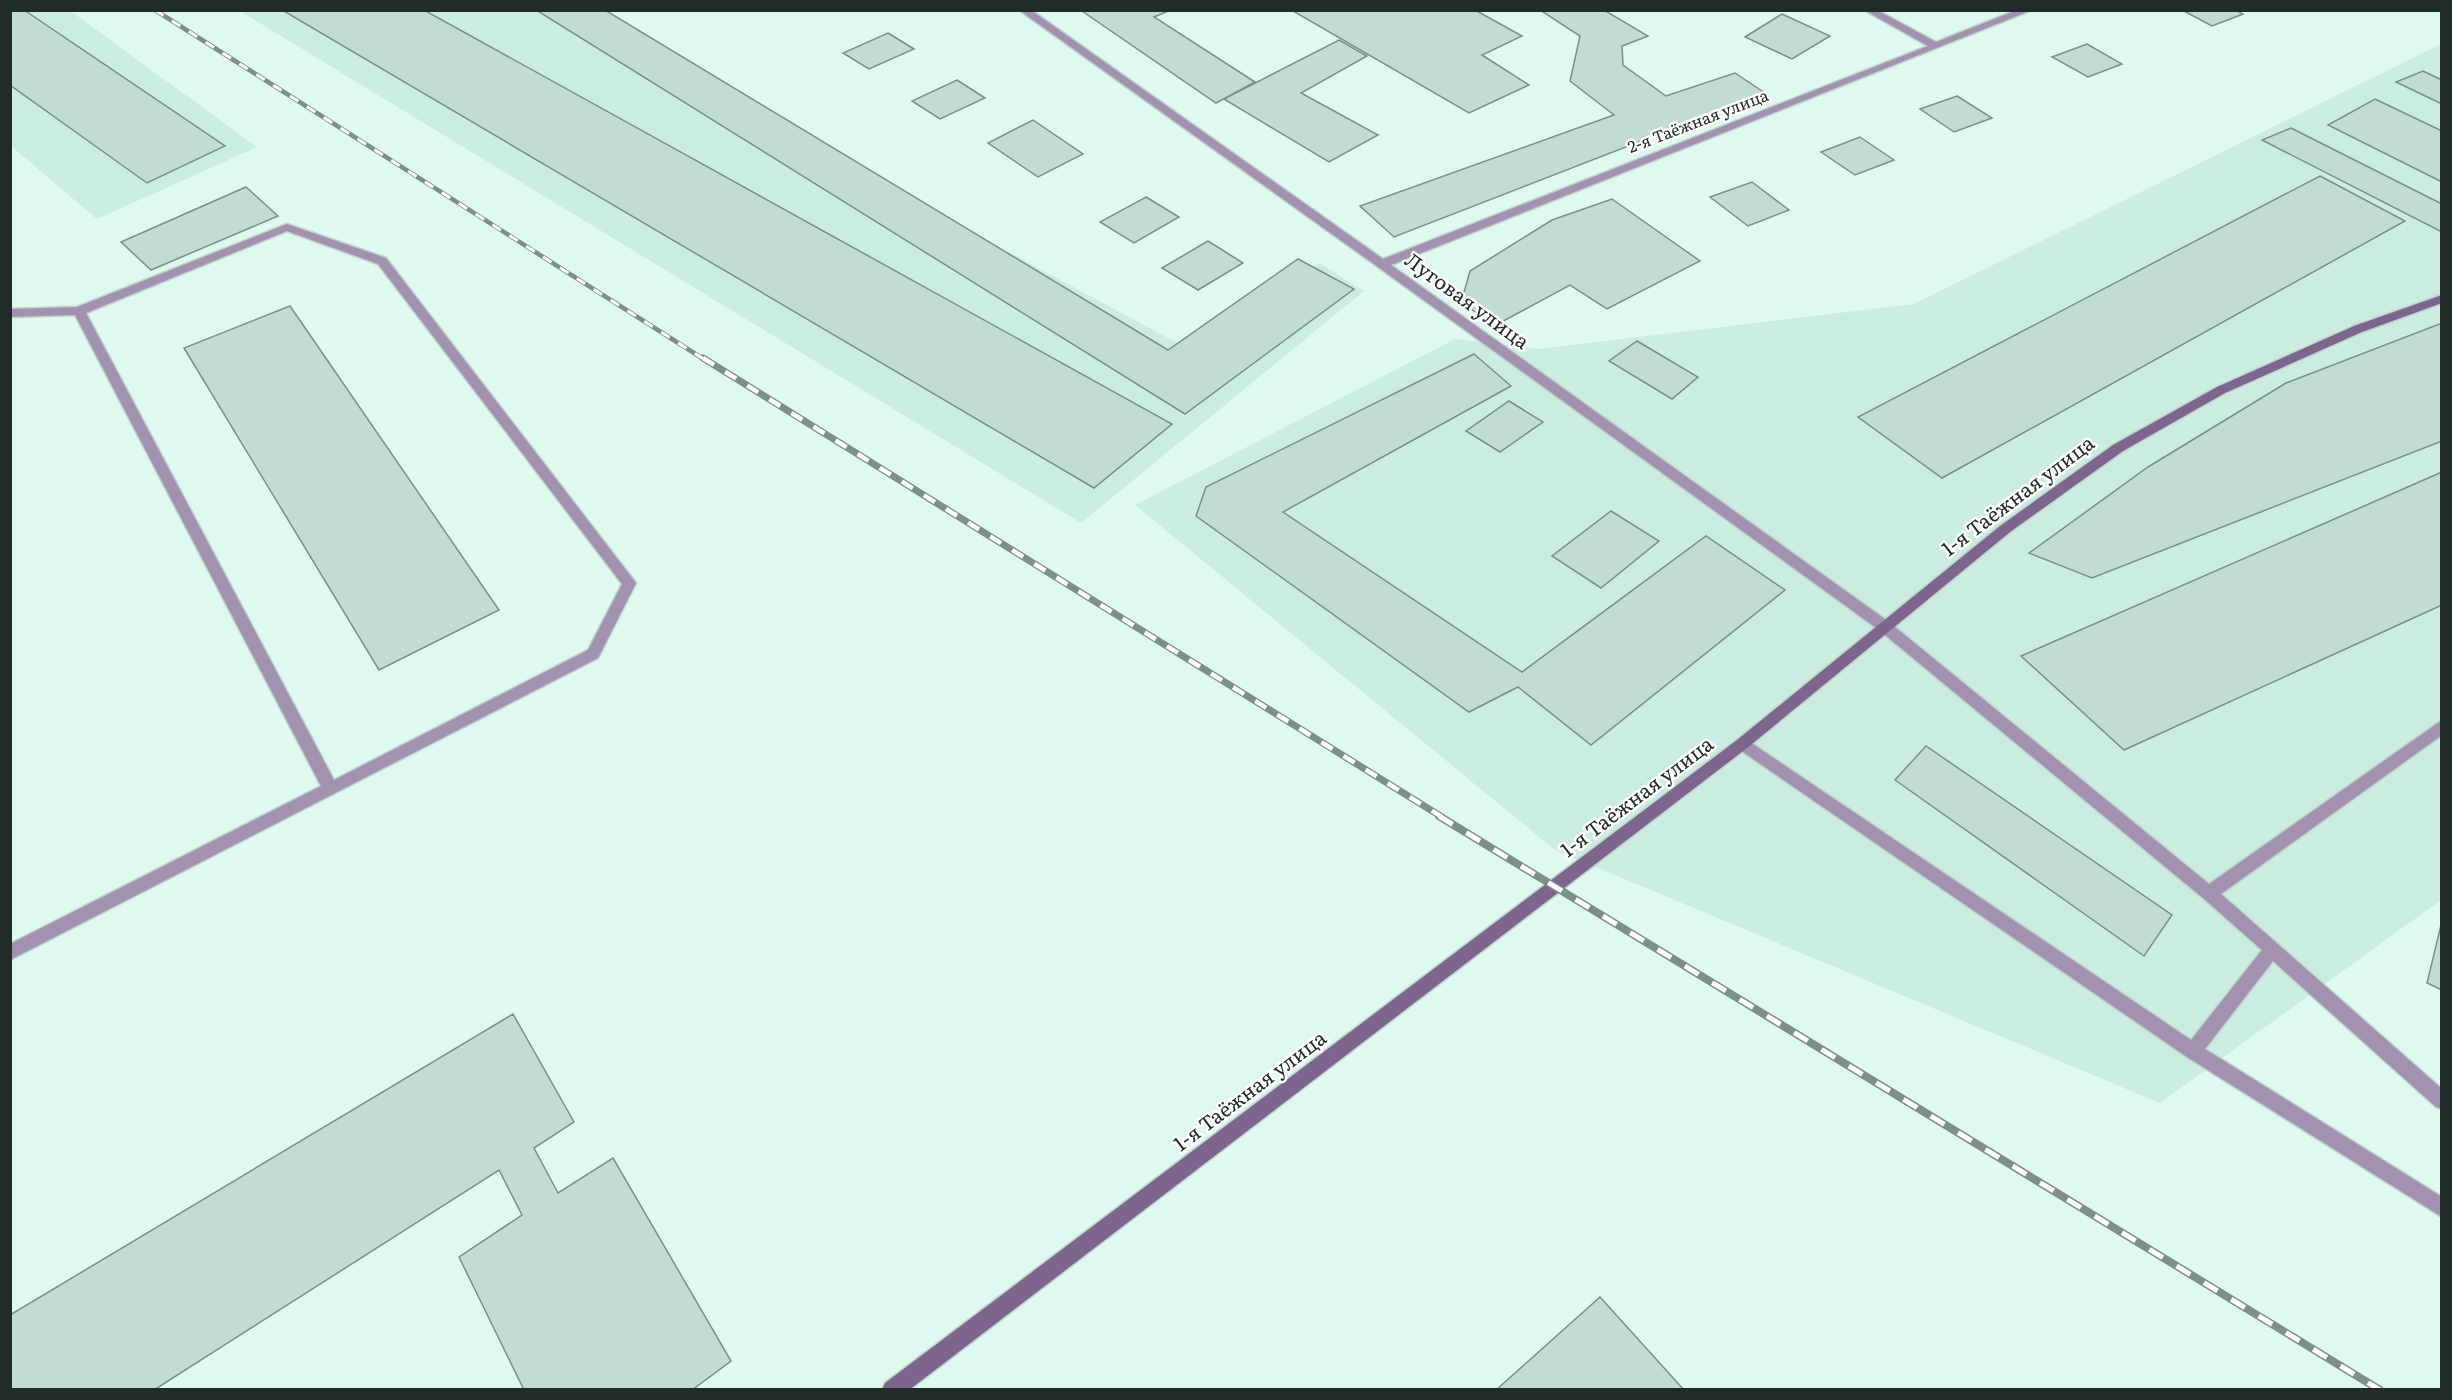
<svg xmlns="http://www.w3.org/2000/svg" width="2452" height="1400" viewBox="0 0 2452 1400" font-family="Literata,serif">
<rect width="100%" height="100%" fill="#def9ee"/>
<!-- built -->
<g fill="#caeddf">
<polygon points="69,10 257,147 97,219 11,146 11,11"/>
<polygon points="240,11 560,11 1185,347 1319,263 1364,291 1081,523"/>
<polygon points="2441,44 2441,900 2160,1103 1555,850 1135,505 1455,339 1539,349 1914,304"/>
</g>
<!-- building -->
<g fill="#c1dcd2" stroke="#789188" stroke-width="1.5">
<polygon points="10,10 24,10 225,146 147,183 10,85"/>
<polygon points="282,10 424,10 1172,424 1094,488"/>
<polygon points="536,10 605,10 1168,350 1298,259 1354,289 1185,414"/>
<polygon points="1171,10 1154,17 1255,82 1216,103 1082,11"/>
<polygon points="1475,10 1522,36 1482,55 1529,85 1469,113 1293,11"/>
<polygon points="1540,10 1604,10 1648,36 1622,46 1623,65 1666,96 1735,73 1765,93 1394,237 1360,206 1614,115 1570,81 1580,36"/>
<polygon points="2182,10 2236,10 2243,14 2212,26"/>
<polygon points="1782,14 1830,36 1792,59 1745,37"/>
<polygon points="888,33 914,49 869,69 843,53"/>
<polygon points="1339,40 1367,56 1301,93 1378,135 1329,162 1224,99"/>
<polygon points="2087,44 2122,64 2088,77 2052,57"/>
<polygon points="2423,71 2442,80 2442,104 2396,82"/>
<polygon points="957,80 985,98 940,119 912,101"/>
<polygon points="1957,96 1992,118 1954,132 1920,109"/>
<polygon points="2375,99 2442,131 2442,182 2328,125"/>
<polygon points="1033,120 1083,154 1038,177 988,143"/>
<polygon points="2291,128 2442,204 2442,232 2262,140"/>
<polygon points="1860,137 1894,160 1855,175 1821,152"/>
<polygon points="2320,176 2405,221 1942,478 1858,417"/>
<polygon points="1752,182 1789,210 1748,226 1710,197"/>
<polygon points="246,187 278,216 151,270 121,242"/>
<polygon points="1146,197 1179,217 1134,243 1100,222"/>
<polygon points="1612,199 1700,261 1607,309 1570,285 1496,325 1461,303 1470,271 1552,220"/>
<polygon points="1208,241 1243,263 1198,290 1162,268"/>
<polygon points="290,306 499,610 379,670 184,348"/>
<polygon points="2442,323 2442,441 2092,578 2029,553 2148,467 2286,383"/>
<polygon points="1637,341 1698,377 1672,399 1609,361"/>
<polygon points="1474,354 1511,386 1283,512 1522,672 1706,536 1785,590 1591,745 1518,687 1469,712 1196,516 1206,487"/>
<polygon points="1509,401 1543,422 1500,452 1466,431"/>
<polygon points="2442,472 2442,605 2124,750 2021,656"/>
<polygon points="1611,511 1659,541 1601,588 1552,556"/>
<polygon points="1926,746 2172,915 2144,956 1895,780"/>
<polygon points="2441,925 2442,925 2442,990 2427,983"/>
<polygon points="513,1014 574,1122 534,1148 558,1193 613,1158 731,1361 692,1390 524,1390 459,1257 522,1215 499,1170 154,1390 10,1390 10,1315"/>
<polygon points="1600,1297 1684,1390 1496,1390"/>
</g>
<g fill="none" stroke-linecap="round" stroke-linejoin="round">
<!-- lane casing -->
<g stroke="#bcd4ca" stroke-width="3">
<path id="lane" d="M287,224L386,258L636,583L598,658L10,960V944L321,786L75,315L10,317V309L77,307ZM287,231L378,264L622,584L588,650L334,780L86,313Z"/>
</g>
<!-- street casing -->
<g stroke="#bcd4ca" stroke-width="3">
<polygon id="street" points="1019,10 1031,10 1383,259 1928,46 1864,10 1877,10 1936,42 2017,10 2032,10 1391,265 1889,622 2209,884 2442,720 2442,735 2221,894 2442,1089 2442,1109 2436,1107 2273,961 2205,1049 2442,1197 2442,1217 2187,1057 1737,748 1734,744 1737,740 1742,738 1747,740 2191,1040 2262,950 2203,898 1879,630 1378,267"/>
</g>
<!-- secondary casing -->
<g stroke="#bcd4ca" stroke-width="3">
<polygon id="secondary" points="2442,295 2442,303 2362,332 2225,393 2123,451 2010,532 1747,748 909,1390 882,1390 885,1383 1737,740 2000,526 2113,445 2217,387 2354,326"/>
</g>
<!-- lane -->
<use href="#lane" fill="#a392af" fill-rule="evenodd"/>
<!-- street -->
<use href="#street" fill="#a392af" fill-rule="evenodd"/>
<!-- secondary -->
<use href="#secondary" fill="#7d658e" fill-rule="evenodd"/>
<!-- rail-far2 casing -->
<g stroke="#7d8f88" stroke-width="4.5">
<polyline id="rail-far2" points="155,10 705,360"/>
</g>
<!-- rail-far1 casing -->
<g stroke="#7d8f88" stroke-width="7">
<polyline id="rail-far1" points="703,358 1442,817"/>
</g>
<!-- rail casing -->
<g stroke="#7d8f88" stroke-width="8">
<polyline id="rail" points="1439,816 2380,1390"/>
</g>
<!-- rail-far2 -->
<use href="#rail-far2" stroke="#fff" stroke-width="3" stroke-dasharray="10" stroke-linecap="butt"/>
<!-- rail-far1 -->
<use href="#rail-far1" stroke="#fff" stroke-width="4.5" stroke-dasharray="13" stroke-linecap="butt"/>
<!-- rail -->
<use href="#rail" stroke="#fff" stroke-width="5" stroke-dasharray="16" stroke-linecap="butt"/>
</g>
<g text-anchor="middle" stroke-width="5" stroke-linejoin="round" paint-order="stroke">
<!-- far-street labels -->
<g font-size="16" fill="#212b27" stroke="#fff">
<text transform="translate(1698 121) rotate(-21)" y="6">2-я Таёжная улица</text>
</g>
<!-- street labels -->
<g font-size="20" fill="#212b27" stroke="#fff">
<text transform="translate(1467 301) rotate(36)" y="7">Луговая улица</text>
<text transform="translate(2018 496) rotate(-37)" y="7">1-я Таёжная улица</text>
<text transform="translate(1637 797) rotate(-37)" y="7">1-я Таёжная улица</text>
<text transform="translate(1250 1091) rotate(-37)" y="7">1-я Таёжная улица</text>
</g>
</g>
<!-- border -->
<rect width="2452" height="1400" fill="none" stroke="#212b27" stroke-width="24"/>
</svg>
